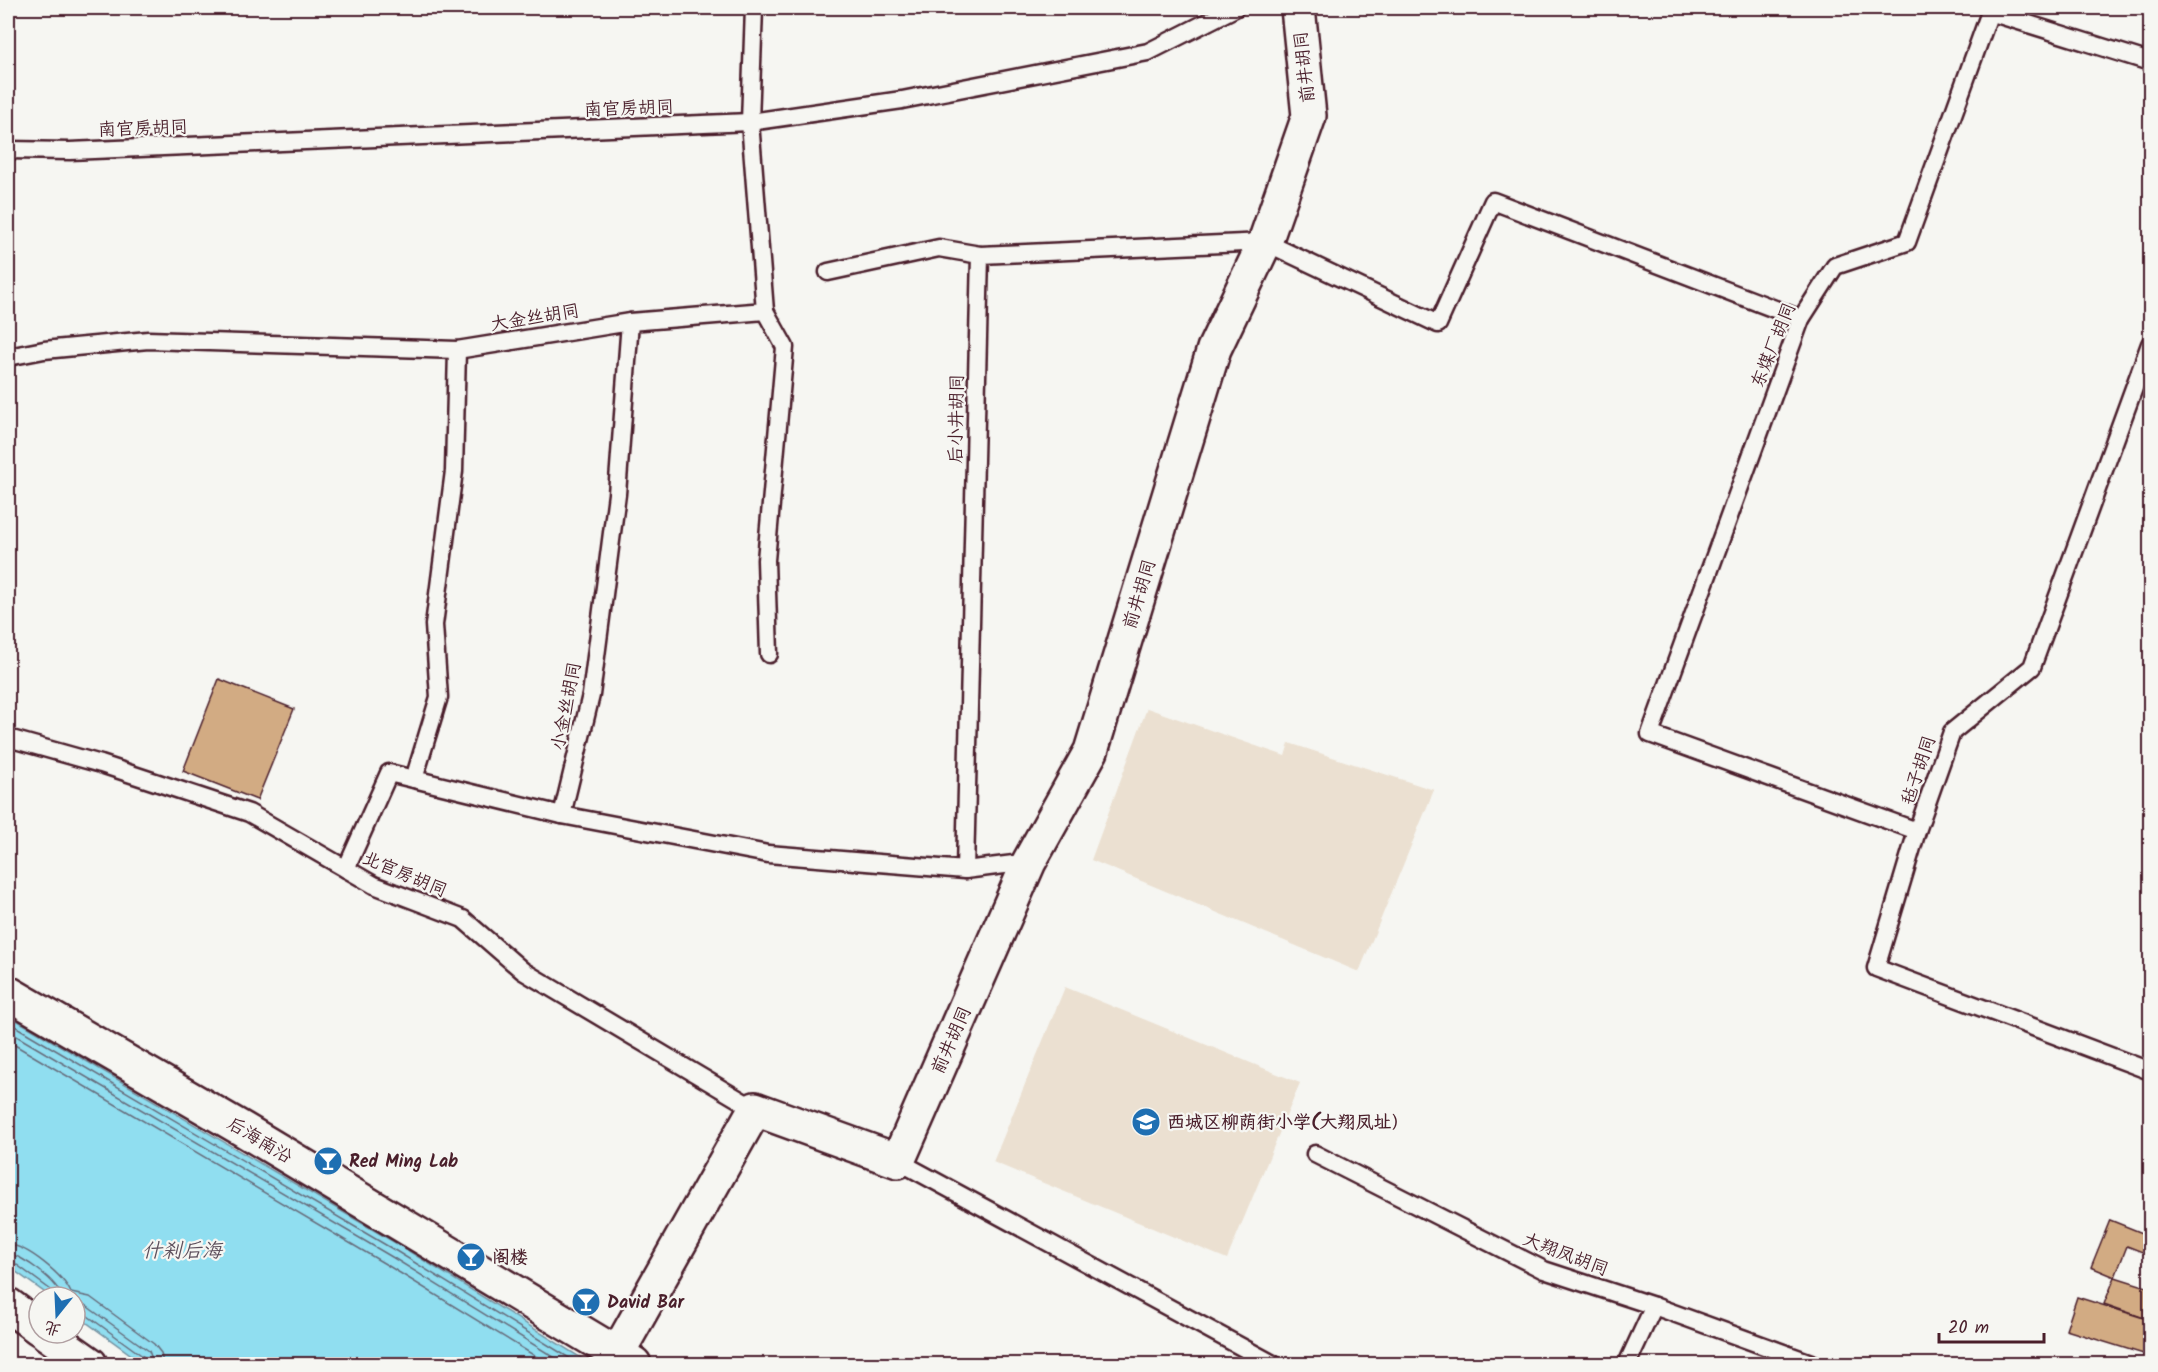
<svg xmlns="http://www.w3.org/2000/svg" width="2158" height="1372" viewBox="0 0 2158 1372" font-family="Kalam,'LXGW WenKai TC',sans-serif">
<rect width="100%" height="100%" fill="#f6f6f2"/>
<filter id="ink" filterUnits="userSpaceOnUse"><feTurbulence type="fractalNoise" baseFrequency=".0167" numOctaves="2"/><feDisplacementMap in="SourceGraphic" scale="12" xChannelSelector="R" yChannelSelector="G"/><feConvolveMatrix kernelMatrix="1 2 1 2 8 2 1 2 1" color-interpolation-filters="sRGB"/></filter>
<g filter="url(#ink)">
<!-- built -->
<g fill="#ebe0d1">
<polygon points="1147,708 1285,756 1289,743 1434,790 1359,972 1091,860"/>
<polygon points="1065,987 1300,1083 1227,1259 993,1162"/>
</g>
<!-- water -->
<polygon fill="#90def0" stroke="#7492a1" stroke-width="1.5" points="8,1015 399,1245 591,1364 144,1364 75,1314 75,1297 51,1297 8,1266"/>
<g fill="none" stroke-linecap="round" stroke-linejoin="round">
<!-- shore -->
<g stroke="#666b7a" stroke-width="1.5">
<polyline points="8,1022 396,1251 579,1364"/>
<polyline points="8,1031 392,1257 565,1364"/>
<polyline points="8,1041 387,1265 548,1364"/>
<path d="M8,1245C27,1245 64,1276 71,1293L90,1297L154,1344L161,1353L163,1364"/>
<path d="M8,1254C21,1254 60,1283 61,1297"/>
<polyline points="8,1261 13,1262 51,1290 54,1297"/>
<polyline points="75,1302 85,1305 149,1351 154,1364"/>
<polyline points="75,1310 81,1311 144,1357 147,1364"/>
</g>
</g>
<!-- building -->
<g fill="#d2ab83" stroke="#4a1f2b" stroke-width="1.5">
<polygon points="219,679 294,709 257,800 183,771"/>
<polygon points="2110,1220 2150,1236 2150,1255 2127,1246 2115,1277 2091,1267"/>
<polygon points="2115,1277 2150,1288 2150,1320 2104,1304"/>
<polygon points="2077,1297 2150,1320 2150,1356 2066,1330"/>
</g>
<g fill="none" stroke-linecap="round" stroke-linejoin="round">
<!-- service casing -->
<g stroke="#4a1f2b" stroke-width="21">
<g id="service">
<polyline points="8,150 70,151 750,122 902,100 1148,52 1235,8"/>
<polyline points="828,272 939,248 980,255"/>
<polyline points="765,311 785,347 766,560 769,654"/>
<polyline points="2150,344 2032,667 1952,732 1917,831 1876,968 2150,1071"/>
<polyline points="8,357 44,350 148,340 457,350 630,322 765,311 750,122 754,8"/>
<polyline points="8,738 101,764 249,813 374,885 463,919 523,971 755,1109"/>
<polyline points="414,779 439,697 434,625 454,471 457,350"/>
<polyline points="562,815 768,854 965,870 1029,862"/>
<polyline points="1917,831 1650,734 1801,319 1835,266 1907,242 1990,12 2150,62"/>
<polyline points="346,869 389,773 562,815 591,695 617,494 630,322"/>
<polyline points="965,870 980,255 1265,242 1438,324 1493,201 1801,319"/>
<polyline points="1315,1154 1544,1270 1654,1306 1814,1364"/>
<polyline points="898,1161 1273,1364"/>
<polyline points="1627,1364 1654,1306"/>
</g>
</g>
<!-- minor casing -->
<g stroke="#4a1f2b" stroke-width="38">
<g id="minor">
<polyline points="8,993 244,1130 634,1364"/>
<polyline points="8,1305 39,1328"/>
<polyline points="46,1333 90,1364"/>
<polyline points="617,1354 755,1109 898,1161 1029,862 1091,751 1214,349 1265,242 1309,116 1298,8"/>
</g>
</g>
<!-- service -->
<use href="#service" stroke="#f6f6f2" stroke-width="16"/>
<!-- minor -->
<use href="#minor" stroke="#f6f6f2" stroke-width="33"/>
</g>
</g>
<!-- icons -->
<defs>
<g id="school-disc" transform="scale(1.5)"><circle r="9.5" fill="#1f6fb2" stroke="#f6f6f2"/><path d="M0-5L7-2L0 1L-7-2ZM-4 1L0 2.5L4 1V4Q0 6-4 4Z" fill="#fff"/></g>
<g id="bar-disc" transform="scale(1.5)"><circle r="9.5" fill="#1f6fb2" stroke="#f6f6f2"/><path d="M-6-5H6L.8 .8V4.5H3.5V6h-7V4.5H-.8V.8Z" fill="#fff"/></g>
</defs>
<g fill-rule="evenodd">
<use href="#school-disc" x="1146" y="1122"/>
<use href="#bar-disc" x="328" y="1161"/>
<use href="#bar-disc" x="471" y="1257"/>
<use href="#bar-disc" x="586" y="1302"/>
</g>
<g text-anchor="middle" stroke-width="4.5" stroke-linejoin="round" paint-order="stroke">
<!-- street labels -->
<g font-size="18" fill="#4a1f2b" stroke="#f6f6f2">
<text transform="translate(1304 67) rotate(-96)" y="6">前井胡同</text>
<text transform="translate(629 108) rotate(-2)" y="6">南官房胡同</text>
<text transform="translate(143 128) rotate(-2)" y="6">南官房胡同</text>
<text transform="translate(535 317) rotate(-9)" y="6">大金丝胡同</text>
<text transform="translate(1773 345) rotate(-68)" y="6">东煤厂胡同</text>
<text transform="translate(956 419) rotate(-89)" y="6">后小井胡同</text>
<text transform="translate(1139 594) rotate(-73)" y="6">前井胡同</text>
<text transform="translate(566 706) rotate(-79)" y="6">小金丝胡同</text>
<text transform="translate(1918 770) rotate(-71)" y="6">毡子胡同</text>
<text transform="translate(405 874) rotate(23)" y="6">北官房胡同</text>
<text transform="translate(951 1040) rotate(-66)" y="6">前井胡同</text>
<text transform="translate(260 1140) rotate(31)" y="6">后海南沿</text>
<text transform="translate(1566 1254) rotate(21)" y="6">大翔凤胡同</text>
</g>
<!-- poi labels -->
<g font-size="18" font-weight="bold" fill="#4a1f2b" stroke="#f6f6f2" text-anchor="start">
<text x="1167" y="1128">西城区柳荫街小学(大翔凤址）</text>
<text x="349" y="1167">Red Ming Lab</text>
<text x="492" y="1263">阁楼</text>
<text x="607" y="1308">David Bar</text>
</g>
<!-- water labels -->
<g font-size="20" font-style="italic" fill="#5c4f5c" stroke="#f6f6f2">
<text x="182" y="1257">什刹后海</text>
</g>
</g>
<!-- margin -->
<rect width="2158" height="1372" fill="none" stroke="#f6f6f2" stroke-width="30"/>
<rect x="15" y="15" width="2128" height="1342" fill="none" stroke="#4a1f2b" stroke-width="2" filter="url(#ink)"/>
<!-- north arrow -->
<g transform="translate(57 1315) rotate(198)"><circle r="28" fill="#f6f6f2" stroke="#b1a0a2" stroke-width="1.5"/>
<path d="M0-4.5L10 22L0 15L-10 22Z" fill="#1f6fb2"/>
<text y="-9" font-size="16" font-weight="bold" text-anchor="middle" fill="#4a1f2b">北</text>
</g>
<!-- scale -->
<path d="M1939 1333v9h105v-9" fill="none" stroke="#4a1f2b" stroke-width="3"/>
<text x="1948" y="1333" font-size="18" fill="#4a1f2b" stroke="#f6f6f2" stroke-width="4.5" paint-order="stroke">20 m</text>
</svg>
